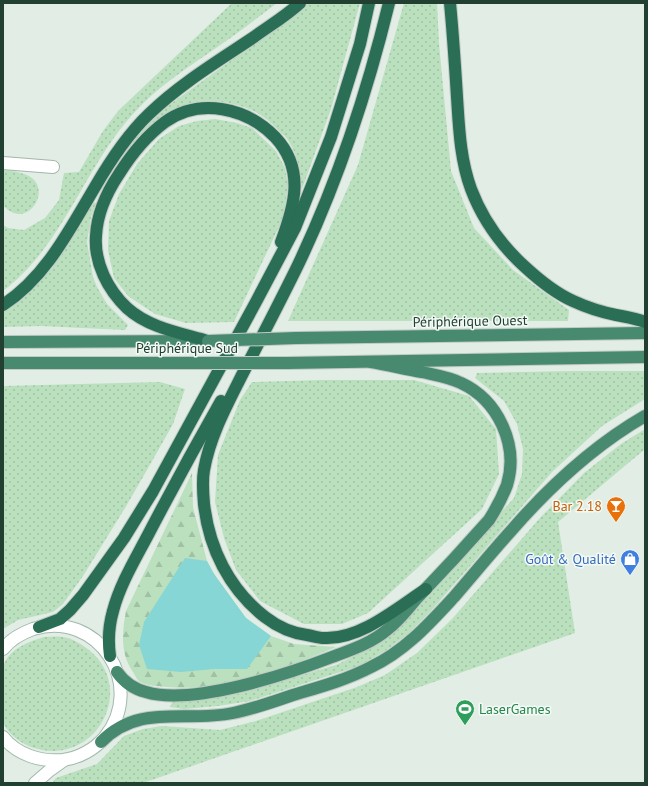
<svg xmlns="http://www.w3.org/2000/svg" width="648" height="786" viewBox="0 0 648 786" font-family="'PT Sans',sans-serif">
<defs>
<pattern id="green-dots" width="8" height="8" patternUnits="userSpaceOnUse"><rect width="8" height="8" fill="#bae0be"/><path d="M2 2h.1M6 6h.1" fill="none" stroke="#a0c1a4" stroke-width="1.8" stroke-linecap="round"/></pattern>
<pattern id="forest-firs" width="22" height="20" patternUnits="userSpaceOnUse"><rect width="22" height="20" fill="#bae0be"/><path d="M5 1l3.5 6h-7zM16 11l3.5 6h-7z" fill="#a0c1a4"/></pattern>
</defs>
<rect width="100%" height="100%" fill="#e2ede6"/>
<!-- green -->
<g fill="url(#green-dots)">
<path d="M232,3H277C257,18 237,34 216,48C187,68 157,87 133,114C84,168 63,246 3,291V225L8,228L24,230L45,218L59,200L64,173L79,172L103,131L118,111Z"/>
<path d="M305,3H360L331,109L302,189C300,173 298,155 289,142C287,138 284,135 281,133C272,123 262,114 249,109C229,101 200,97 180,107C158,116 143,135 126,151L145,125L165,108L272,31Z"/>
<polygon points="404,3 437,3 439,44 451,171 474,228 513,270 569,310 568,321 288,321 358,165"/>
<polygon points="215,119 237,123 252,128 276,151 285,168 288,184 284,216 234,322 186,323 155,314 128,296 114,278 108,250 109,221 119,194 137,164 159,139 179,126 197,121"/>
<path d="M3,170C13,171 29,173 35,181C46,195 31,219 14,213C10,212 6,208 3,206Z"/>
<path d="M92,202L96,203L91,217L87,242L93,277L97,287L107,304L128,325L125,330L41,326L3,327V311C45,285 67,243 92,202Z"/>
<polygon points="572,371 645,371 645,399 602,426 552,472 430,612 408,634 385,651 359,666 250,701 218,706 184,709 170,707 173,701 208,698 241,693 336,665 370,648 393,631 514,498 522,474 523,449 517,424 504,401 475,378 477,373"/>
<polygon points="322,380 414,380 469,396 496,429 499,474 482,509 368,613 342,624 304,624 260,601 236,570 224,538 215,502 218,455 240,400 252,382"/>
<polygon points="160,382 185,389 173,424 147,470 125,508 83,576 63,604 53,612 18,620 3,629 3,386"/>
<polygon points="645,429 645,449 558,522 575,633 143,783 52,783 56,778 97,764 124,736 143,729 162,726 220,730 256,721 357,687 385,675 417,653 452,619 539,519 584,473 621,444"/>
<path d="M44,637C50,637 56,636 62,637C72,638 81,644 89,650C135,687 100,760 42,750C26,747 11,738 3,723C3,713 1,671 4,664C11,648 28,642 44,637Z"/>
</g>
<!-- forest -->
<path fill="url(#forest-firs)" d="M192,473L193,507L207,561L214,574L246,618L271,636L294,644L336,647C283,669 226,692 167,687C158,686 148,686 140,682C137,680 135,675 133,672C120,653 122,632 126,611Z"/>
<!-- water -->
<polygon fill="#86d6d5" points="185,558 207,561 214,574 246,618 271,636 247,669 214,669 181,672 147,669 139,645 144,622"/>
<g fill="none" stroke-linecap="round" stroke-linejoin="round">
<!-- minor casing -->
<g stroke="#a4b6ac" stroke-width="14">
<polyline id="minor" points="3,163 53,167"/>
</g>
<!-- secondary casing -->
<g stroke="#a0baac" stroke-width="14">
<g id="secondary">
<path d="M3,649C10,640 22,633 33,629C98,609 147,685 105,737C95,749 79,758 63,760C41,762 17,755 3,737"/>
<polyline points="35,783 50,770 64,760"/>
</g>
</g>
<!-- trunk casing -->
<g stroke="#c1cac6" stroke-width="14">
<g id="trunk">
<polyline points="296,338 645,333"/>
<polyline points="3,342 201,341"/>
<polyline points="3,363 189,363"/>
<polyline points="287,363 645,357"/>
<path d="M117,672C124,682 134,689 146,692C192,706 288,674 332,657C351,650 372,643 388,629C400,620 409,607 419,596C443,571 466,546 489,520C496,509 502,498 507,485C519,445 498,400 461,383C449,377 435,375 422,372C405,369 388,365 371,362"/>
<path d="M101,742C139,703 185,723 233,713C253,709 273,702 293,695C320,687 346,680 371,667C405,651 429,624 454,597C473,575 491,553 510,532C549,487 593,446 645,416"/>
</g>
</g>
<!-- motorway casing -->
<g stroke="#c1cac6" stroke-width="14">
<g id="motorway">
<path d="M389,3C367,93 338,181 298,265C280,302 261,338 242,375C227,405 210,436 204,470C202,481 203,493 204,504C209,548 229,589 265,617C278,627 291,633 307,635C313,636 319,638 324,638C360,640 397,608 426,589"/>
<path d="M450,3C453,34 455,65 457,97C459,127 460,159 471,189C482,218 501,245 524,266C538,279 555,293 573,301C586,307 601,312 616,315C626,317 635,318 645,322"/>
<path d="M3,305C46,277 70,229 95,187C110,161 127,135 149,114C180,84 218,61 254,37C269,26 286,16 300,3"/>
<path d="M208,341C181,333 149,328 127,308C108,290 94,263 96,236C97,213 107,192 119,174C131,155 146,136 165,122C200,97 247,108 275,137C305,169 295,205 281,242"/>
<polyline points="39,627 60,619 70,610 83,595 124,538 153,491 257,300 295,228 331,137 360,44 369,3"/>
<path d="M110,656C108,642 109,625 113,611C120,584 136,558 149,533C172,489 196,445 221,401"/>
</g>
</g>
<!-- minor -->
<use href="#minor" stroke="#fff" stroke-width="12"/>
<!-- secondary -->
<use href="#secondary" stroke="#fff" stroke-width="12"/>
<!-- trunk -->
<use href="#trunk" stroke="#478a70" stroke-width="12"/>
<!-- motorway -->
<use href="#motorway" stroke="#2a6e55" stroke-width="12"/>
<!-- trunk-bridge casing -->
<g stroke="#c1cac6" stroke-width="14" stroke-linecap="butt">
<g id="trunk-bridge">
<polyline points="208,341 296,338"/>
<polyline points="189,363 287,363"/>
</g>
</g>
<!-- trunk-bridge -->
<use href="#trunk-bridge" stroke="#478a70" stroke-width="12"/>
</g>
<!-- icons -->
<defs>
<g id="bar-pin" transform="scale(1)"><path d="M0 17L-7.5 6A9.5 9.5 0 1 1 7.5 6Z" fill="#e8710a" stroke="#f3f9f5"/><path d="M-6-5H6L.8 .8V4.5H3.5V6h-7V4.5H-.8V.8Z" fill="#fff"/></g>
<g id="shop-pin" transform="scale(1)"><path d="M0 17L-7.5 6A9.5 9.5 0 1 1 7.5 6Z" fill="#3f7fe0" stroke="#f3f9f5"/><path d="M-5-2.5h2.3a2.7 3.5 0 0 1 5.4 0H5L5.5 6h-11ZM-1.5-2.5h3a1.5 2.3 0 0 0-3 0Z" fill="#fff"/></g>
<g id="stadium-pin" transform="scale(1)"><path d="M0 17L-7.5 6A9.5 9.5 0 1 1 7.5 6Z" fill="#2e9e5b" stroke="#f3f9f5"/><path d="M0-5a6.5 5 0 1 0 0 10a6.5 5 0 1 0 0-10ZM-3.5-1.8h7v3.6h-7Z" fill="#fff"/></g>
</defs>
<g fill-rule="evenodd">
<use href="#bar-pin" x="616" y="506"/>
<use href="#shop-pin" x="630" y="559"/>
<use href="#stadium-pin" x="465" y="709"/>
</g>
<g text-anchor="middle" stroke-width="3" stroke-linejoin="round" paint-order="stroke">
<!-- street labels -->
<g font-size="14" fill="#214032" stroke="#f3f9f5">
<text transform="translate(470 321) rotate(-1)" y="5">Périphérique Ouest</text>
<text x="187" y="353">Périphérique Sud</text>
</g>
<!-- food labels -->
<g font-size="14" fill="#c56008" stroke="#f3f9f5" text-anchor="end">
<text x="602" y="511">Bar 2.18</text>
</g>
<!-- shop labels -->
<g font-size="14" fill="#366cbe" stroke="#f3f9f5" text-anchor="end">
<text x="616" y="564">Goût &amp; Qualité</text>
</g>
<!-- leisure labels -->
<g font-size="14" fill="#27864d" stroke="#f3f9f5" text-anchor="start">
<text x="479" y="714">LaserGames</text>
</g>
</g>
<!-- border -->
<rect width="648" height="786" fill="none" stroke="#214032" stroke-width="8"/>
</svg>
